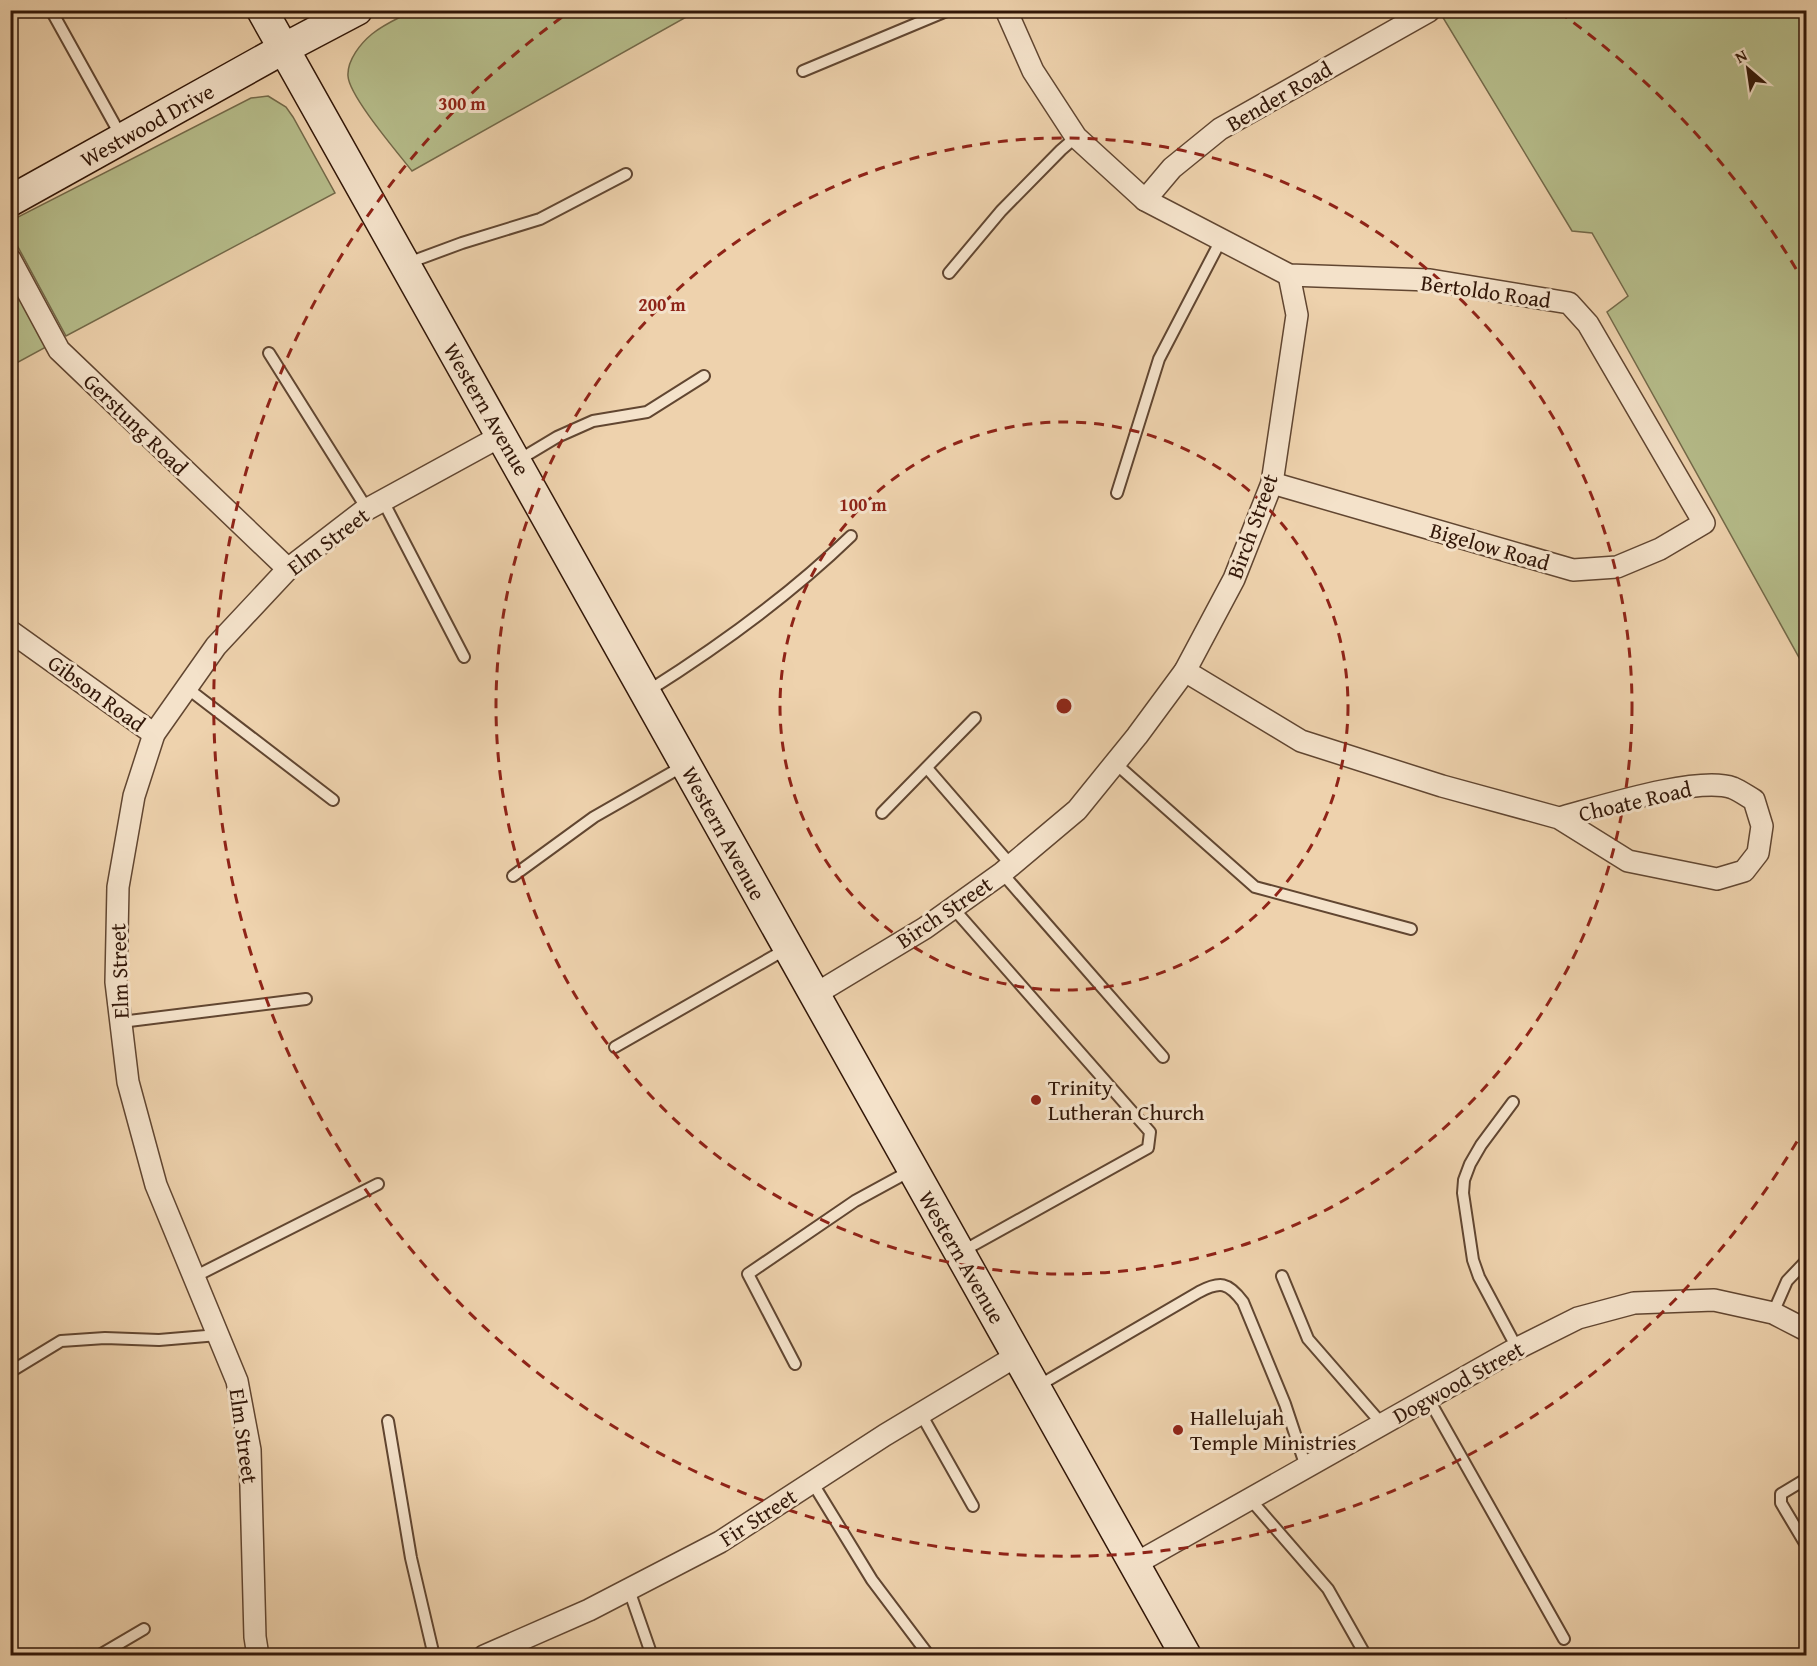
<svg xmlns="http://www.w3.org/2000/svg" width="1817" height="1666" viewBox="0 0 1817 1666" font-family="'Gentium Book Plus',serif">
<rect width="100%" height="100%" fill="#eed2ad"/>
<filter id="stains"><feTurbulence type="fractalNoise" baseFrequency=".00333" numOctaves="4"/><feColorMatrix values="0 0 0 0 .2 0 0 0 0 .09 0 0 0 0 .02 0 0 0 .5 -.17"/></filter>
<radialGradient id="worn" r=".72"><stop offset=".6" stop-color="#630" stop-opacity="0"/><stop offset="1" stop-color="#630" stop-opacity=".3"/></radialGradient>
<!-- green -->
<g fill="#b6bd8b" stroke="#746a4a" stroke-width="1.5">
<path d="M412,11V10L697,11L412,171C398,153 349,96 348,76C347,60 361,43 372,34C384,24 399,18 412,11Z"/>
<polygon points="1439,11 1806,11 1806,670 1607,312 1628,296 1592,233 1572,231"/>
<polygon points="268,96 286,107 293,117 335,193 66,336 11,234 11,224 16,218 251,98"/>
<polygon points="10,278 46,347 11,366 10,366"/>
</g>
<g fill="none" stroke-linecap="round" stroke-linejoin="round">
<!-- lane casing -->
<g stroke="#614631" stroke-width="14">
<g id="lane">
<polyline points="51,10 121,136"/>
<polyline points="803,71 949,10"/>
<polyline points="408,263 462,243 540,219 626,174"/>
<polyline points="949,273 1001,211 1061,150 1076,137"/>
<polyline points="269,353 367,509"/>
<polyline points="517,461 557,437 593,421 647,412 704,376"/>
<polyline points="1117,493 1159,359 1221,240"/>
<polyline points="383,501 464,657"/>
<polyline points="187,688 333,800"/>
<path d="M648,691C721,645 789,596 851,536"/>
<polyline points="1115,763 1255,887 1411,929"/>
<polyline points="927,768 1011,865"/>
<polyline points="882,813 975,718"/>
<polyline points="1002,873 1163,1057"/>
<polyline points="513,876 594,817 685,765"/>
<polyline points="953,908 1150,1132 1148,1148 961,1252"/>
<polyline points="121,1022 306,999"/>
<polyline points="615,1047 788,948"/>
<polyline points="1513,1102 1481,1145 1470,1164 1464,1180 1463,1193 1473,1260 1479,1277 1517,1348"/>
<polyline points="1282,1276 1308,1339 1382,1424"/>
<polyline points="194,1277 378,1184"/>
<polyline points="1773,1313 1787,1281 1806,1261"/>
<polyline points="795,1364 748,1274 855,1201 910,1171"/>
<polyline points="10,1372 61,1341 105,1338 159,1340 218,1335"/>
<path d="M1038,1386L1199,1292C1220,1281 1228,1282 1243,1302L1285,1404L1306,1467"/>
<polyline points="1428,1398 1564,1639"/>
<polyline points="921,1414 973,1506"/>
<polyline points="388,1421 411,1558 434,1656"/>
<polyline points="1806,1479 1781,1494 1781,1503 1806,1545"/>
<polyline points="812,1482 872,1580 927,1653"/>
<polyline points="1250,1499 1328,1589 1366,1656"/>
<polyline points="629,1590 652,1656"/>
<polyline points="98,1656 144,1629"/>
</g>
</g>
<!-- street casing -->
<g stroke="#614631" stroke-width="24">
<g id="street">
<polyline points="1006,10 1033,71 1076,137 1145,200 1289,275 1430,280 1569,303 1588,324 1704,523 1660,549 1617,567 1573,570 1272,483"/>
<polyline points="1145,200 1172,168 1220,129 1429,11"/>
<polyline points="10,259 59,350 288,569"/>
<polyline points="10,631 154,734"/>
<path d="M1185,671L1301,741L1442,786L1559,818L1628,861L1717,879L1744,871L1758,853L1762,826L1754,800C1747,796 1740,791 1733,788C1698,775 1597,808 1559,818"/>
<polyline points="814,995 925,928 1002,873 1077,810 1137,736 1185,671 1234,579 1272,483 1297,315 1289,275"/>
<polyline points="1135,1564 1510,1352 1578,1318 1634,1303 1714,1300 1773,1313 1806,1330"/>
<polyline points="258,1656 255,1637 250,1450 237,1381 156,1185 128,1082 116,982 118,887 134,796 154,734 216,646 288,569 362,512 501,436"/>
<polyline points="484,1656 589,1610 720,1542 885,1435 1018,1355"/>
</g>
</g>
<!-- secondary casing -->
<g stroke="#321708" stroke-width="33">
<g id="secondary">
<polyline points="262,10 1186,1656"/>
<polyline points="10,201 283,49 357,10"/>
</g>
</g>
<!-- lane -->
<use href="#lane" stroke="#f4e2ca" stroke-width="10"/>
<!-- street -->
<use href="#street" stroke="#f4e2ca" stroke-width="21"/>
<!-- secondary -->
<use href="#secondary" stroke="#f4e2ca" stroke-width="30"/>
</g>
<!-- distance rings -->
<g fill="none" stroke="#8f2418" stroke-width="3" stroke-dasharray="10 8">
<circle cx="1064" cy="706" r="284"/>
<circle cx="1064" cy="706" r="568"/>
<path d="M1806 1126A852 852 0 1 1 569 12M1559 12A852 852 0 0 1 1806 286"/>
</g>
<!-- markers -->
<g fill="#8f2418" stroke="#f4e2ca" stroke-width="2">
<circle cx="1036" cy="1100" r="6"/>
<circle cx="1178" cy="1430" r="6"/>
</g>
<g text-anchor="middle" stroke-width="6" stroke-linejoin="round" paint-order="stroke">
<!-- street labels -->
<g font-size="22" fill="#321708" stroke="#f4e2ca">
<text transform="translate(1279 96) rotate(-30)" y="8">Bender Road</text>
<text transform="translate(147 125) rotate(-29)" y="8">Westwood Drive</text>
<text transform="translate(1486 291) rotate(8)" y="8">Bertoldo Road</text>
<text transform="translate(487 409) rotate(60)" y="8">Western Avenue</text>
<text transform="translate(136 424) rotate(44)" y="8">Gerstung Road</text>
<text transform="translate(1252 526) rotate(-70)" y="8">Birch Street</text>
<text transform="translate(328 541) rotate(-37)" y="8">Elm Street</text>
<text transform="translate(1490 546) rotate(16)" y="8">Bigelow Road</text>
<text transform="translate(97 693) rotate(36)" y="8">Gibson Road</text>
<text transform="translate(1635 801) rotate(-13)" y="8">Choate Road</text>
<text transform="translate(724 833) rotate(61)" y="8">Western Avenue</text>
<text transform="translate(944 912) rotate(-34)" y="8">Birch Street</text>
<text transform="translate(119 971) rotate(-92)" y="8">Elm Street</text>
<text transform="translate(962 1257) rotate(60)" y="8">Western Avenue</text>
<text transform="translate(1458 1382) rotate(-29)" y="8">Dogwood Street</text>
<text transform="translate(244 1436) rotate(82)" y="8">Elm Street</text>
<text transform="translate(758 1517) rotate(-33)" y="8">Fir Street</text>
</g>
<!-- poi labels -->
<g font-size="22" fill="#321708" stroke="#f4e2ca" text-anchor="start">
<text x="1048" y="1095">Trinity<tspan x="1048" dy="25">Lutheran Church</tspan></text>
<text x="1190" y="1425">Hallelujah<tspan x="1190" dy="25">Temple Ministries</tspan></text>
</g>
</g>
<circle cx="1064" cy="706" r="9" fill="#8f2418" stroke="#f4e2ca" stroke-width="3"/>
<g font-size="18" text-anchor="middle" font-weight="bold" fill="#8f2418" stroke="#f4e2ca" stroke-width="6" stroke-linejoin="round" paint-order="stroke">
<text x="462" y="110">300 m</text>
<text x="662" y="311">200 m</text>
<text x="863" y="511">100 m</text>
</g>
<!-- margin -->
<rect width="1817" height="1666" fill="none" stroke="#eed2ad" stroke-width="36"/>
<rect x="12" y="12" width="1793" height="1642" fill="none" stroke="#321708" stroke-width="3"/>
<rect x="18" y="18" width="1781" height="1630" fill="none" stroke="#321708" stroke-width="1.5"/>
<!-- north arrow -->
<g transform="translate(1748 69) rotate(331)" stroke="#f4e2ca" stroke-width="4.5" paint-order="stroke">
<path d="M0-4.5L10 22L0 15L-10 22Z" fill="#321708"/>
<text y="-9" font-size="16" font-weight="bold" text-anchor="middle" fill="#321708">N</text>
</g>
<rect width="100%" height="100%" filter="url(#stains)"/>
<rect width="100%" height="100%" fill="url(#worn)"/>
</svg>
